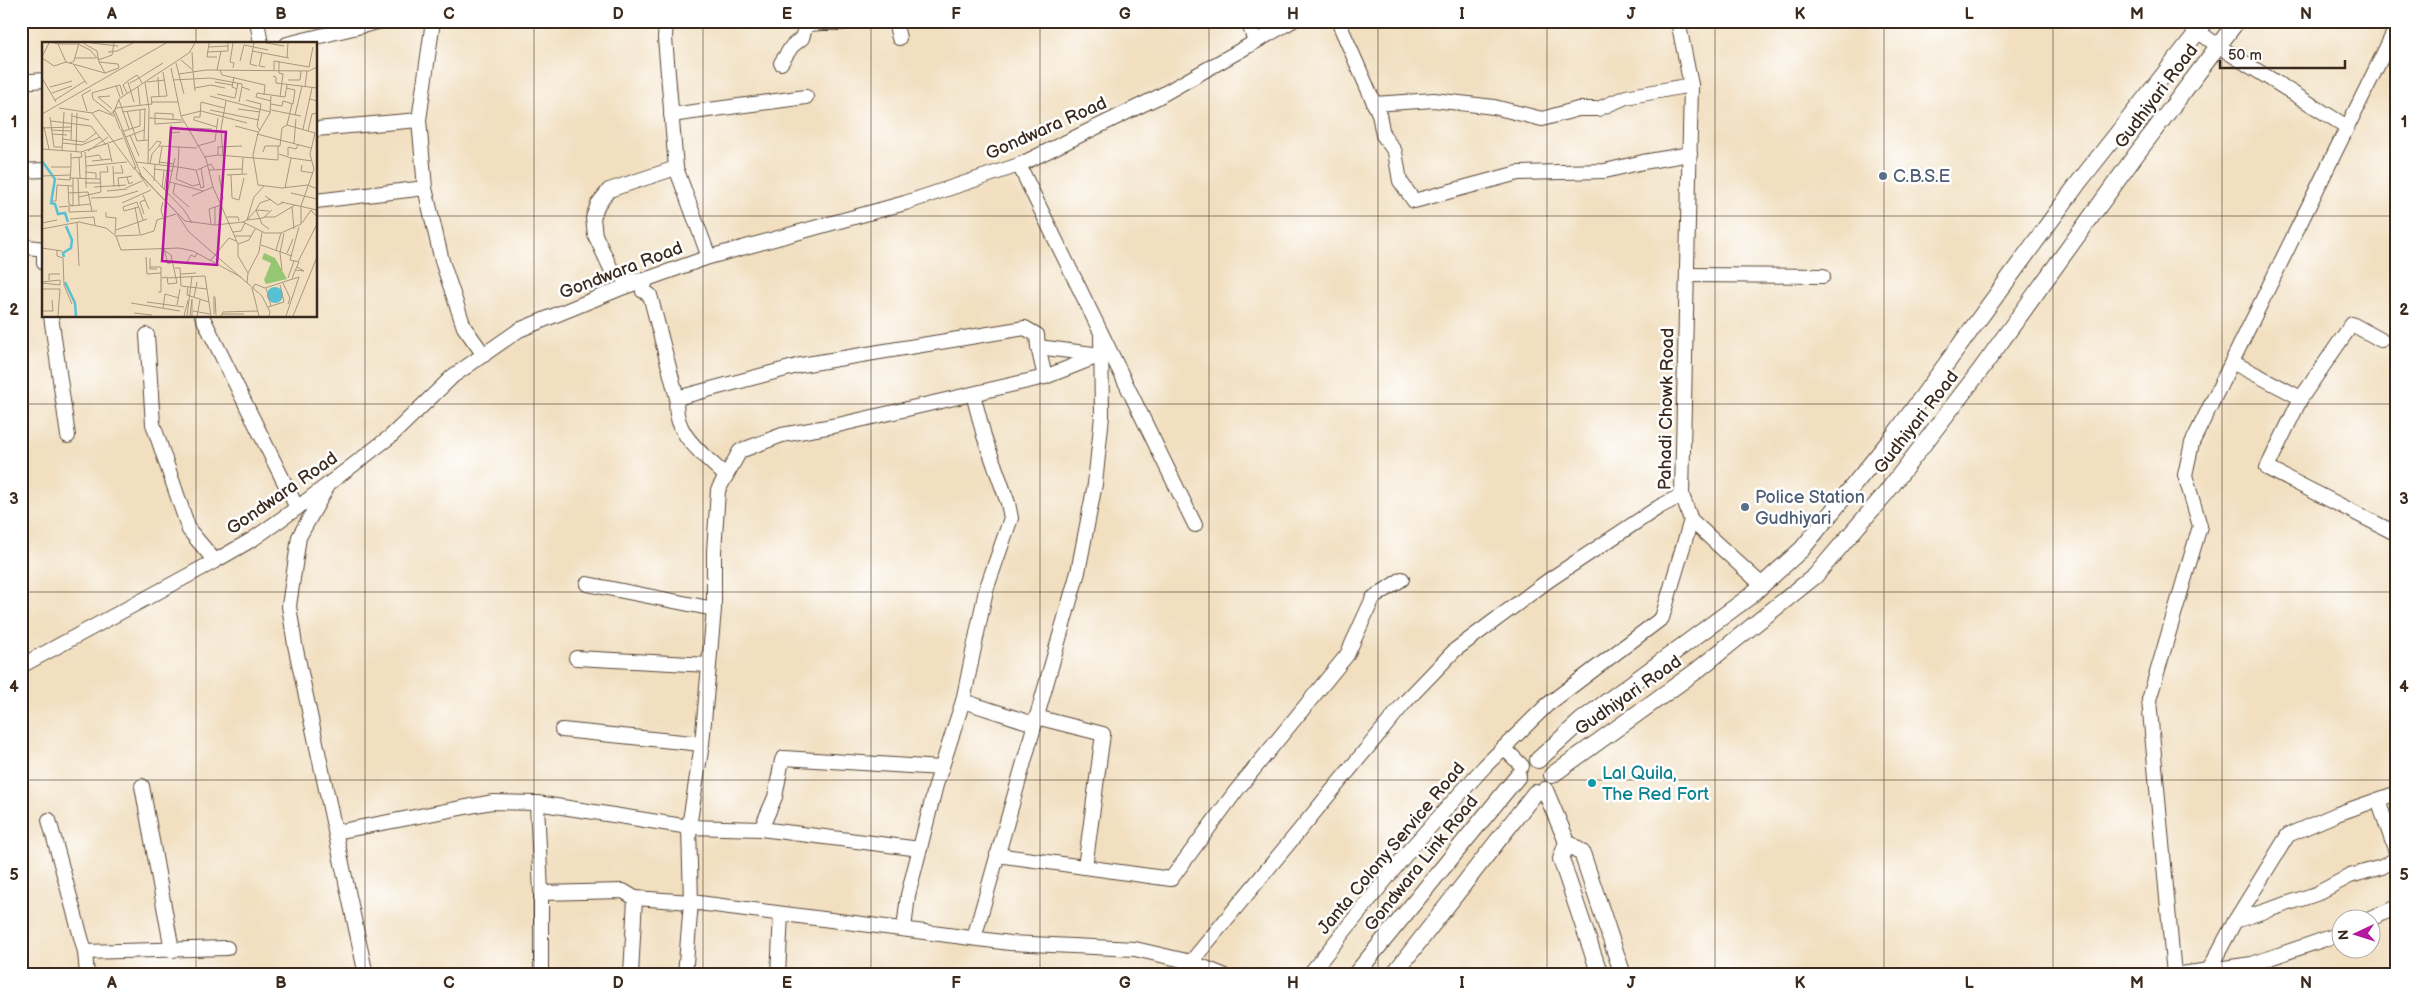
<svg xmlns="http://www.w3.org/2000/svg" width="2418" height="996" viewBox="0 0 2418 996" font-family="'Balsamiq Sans',sans-serif">
<rect width="100%" height="100%" fill="#fff"/>
<filter id="ink" filterUnits="userSpaceOnUse"><feTurbulence type="fractalNoise" baseFrequency=".02" numOctaves="2"/><feDisplacementMap in="SourceGraphic" scale="10" xChannelSelector="R" yChannelSelector="G"/><feConvolveMatrix kernelMatrix="1 2 1 2 8 2 1 2 1" color-interpolation-filters="sRGB"/></filter>
<filter id="wash" filterUnits="userSpaceOnUse"><feTurbulence type="fractalNoise" baseFrequency=".0096" numOctaves="4" result="noise"/><feDisplacementMap in="SourceGraphic" scale="20" xChannelSelector="R" yChannelSelector="G"/><feGaussianBlur stdDeviation="1.12" result="paint"/><feColorMatrix in="noise" values="0 0 0 0 0 0 0 0 0 0 0 0 0 0 0 0 0 1.4 0 .05"/><feComposite in="paint" operator="in"/></filter>
<g filter="url(#wash)">
<rect width="100%" height="100%" fill="#f1dfc0"/>
</g>
<g filter="url(#ink)">
<g fill="none" stroke-linecap="round" stroke-linejoin="round">
<!-- minor casing -->
<g stroke="#564536" stroke-width="16">
<g id="minor">
<polyline points="257,21 261,44"/>
<polyline points="433,21 419,120 425,188 442,261 464,327 484,355"/>
<polyline points="666,21 665,38 676,168 709,257"/>
<polyline points="895,21 899,38"/>
<polyline points="1248,21 1255,42"/>
<polyline points="1338,21 1379,114 1383,135 1395,152 1400,181 1414,201 1518,173 1605,171 1643,162 1690,154"/>
<polyline points="2184,21 2218,46 2347,127"/>
<polyline points="287,44 382,21"/>
<path d="M781,63L792,46L802,38L806,25C821,20 836,26 852,21"/>
<polyline points="21,82 44,80"/>
<polyline points="1374,104 1434,100 1494,107 1542,119 1578,109 1598,109 1626,97 1691,85"/>
<polyline points="671,115 806,97"/>
<polyline points="316,129 419,120"/>
<polyline points="1019,165 1195,525"/>
<path d="M676,168L609,190L598,204L593,218L595,235L612,271L630,281L646,280L643,291L650,295L677,398C671,433 703,454 726,476"/>
<polyline points="21,171 44,170"/>
<polyline points="316,201 425,188"/>
<polyline points="21,246 44,249"/>
<polyline points="44,255 44,263"/>
<polyline points="1688,275 1823,276"/>
<polyline points="51,316 68,436"/>
<polyline points="202,316 297,508"/>
<polyline points="147,335 153,424 189,530 215,561"/>
<polyline points="2232,362 2301,398 2267,468 2397,534"/>
<polyline points="677,398 801,365 1025,328 1037,335 1038,347 1045,377"/>
<polyline points="2301,398 2352,324 2381,340"/>
<polyline points="326,489 299,537 289,606 295,645 366,975"/>
<polyline points="1691,520 1762,585"/>
<polyline points="587,584 714,609"/>
<polyline points="576,658 709,665"/>
<polyline points="21,666 215,561 253,539 297,508 391,436 453,376 519,330 619,289 709,257 905,203 1019,165 1158,97 1292,21"/>
<polyline points="963,701 1034,724"/>
<polyline points="1036,717 1103,734 1085,867"/>
<polyline points="562,730 702,744"/>
<polyline points="1504,748 1522,766"/>
<polyline points="142,786 172,950"/>
<polyline points="2378,800 2397,855"/>
<polyline points="537,803 541,893 541,975"/>
<polyline points="49,820 85,952 87,975"/>
<polyline points="761,829 775,797 782,760 784,758 941,768"/>
<polyline points="336,832 492,802 537,803 689,827 691,902 685,975"/>
<polyline points="920,849 761,829 689,827 702,744 714,609 714,552 718,490 740,451 782,435 838,425 1045,377 1101,355 1038,347"/>
<polyline points="997,855 1171,879 1236,791 1347,655 1373,598 1402,579"/>
<polyline points="541,893 623,891 635,898 691,902 1010,943 1135,949 1191,962 1223,975"/>
<polyline points="2370,919 2397,907"/>
<polyline points="2235,921 2316,894 2350,876 2382,867 2397,858"/>
<polyline points="904,929 908,895 936,785 963,701 986,590 1011,518 1008,503 984,436 973,394"/>
<polyline points="2340,934 2252,964 2174,975 2149,700 2200,526 2185,475 2192,443 2397,26"/>
<polyline points="974,938 1078,572 1095,484 1102,416 1101,333"/>
<polyline points="85,952 227,948"/>
<polyline points="2210,968 2235,921 2288,835 2337,814 2397,793"/>
<polyline points="631,975 635,898"/>
<polyline points="778,975 781,914"/>
<polyline points="1183,975 1191,962 1406,701 1455,650 1549,580 1659,507 1682,495"/>
<polyline points="1309,975 1411,848 1485,766 1547,705 1662,618 1691,520 1682,495 1691,85 1678,21"/>
</g>
</g>
<!-- tertiary casing -->
<g stroke="#564536" stroke-width="18">
<g id="tertiary">
<polyline points="1538,760 1582,720 1749,597 1802,549 1895,434 2079,182 2206,21"/>
<polyline points="1552,775 1695,672 1815,576 1886,493 1979,372 2135,156 2237,21"/>
<polyline points="1545,790 1567,842 1582,853 1623,975"/>
<polyline points="1567,842 1561,859 1600,975"/>
<polyline points="1355,975 1518,776"/>
<polyline points="1393,975 1535,793"/>
</g>
</g>
<!-- minor -->
<use href="#minor" stroke="#fff" stroke-width="14"/>
<!-- tertiary -->
<use href="#tertiary" stroke="#fff" stroke-width="16"/>
</g>
</g>
<!-- grid -->
<path fill="none" stroke="#3b2a1e" stroke-width="1" stroke-opacity="0.55" d="M196,21V44M365,21V975M534,21V975M703,21V975M871,21V975M1040,21V975M1209,21V975M1378,21V975M1547,21V975M1715,21V975M1884,21V975M2053,21V975M2222,21V975M21,216H44M316,216H2397M196,316V975M21,404H2397M21,592H2397M21,780H2397"/>
<!-- markers -->
<g fill="#5c6f8a" stroke="#fff" stroke-width="2">
<circle cx="1883" cy="176" r="5"/>
<circle cx="1745" cy="507" r="5"/>
</g>
<circle fill="#0f9aa8" stroke="#fff" stroke-width="2" cx="1592" cy="783" r="5"/>
<g text-anchor="middle" stroke-width="5" stroke-linejoin="round" paint-order="stroke">
<!-- street labels -->
<g font-size="18" fill="#3b2a1e" stroke="#fff">
<text transform="translate(2156 96) rotate(-53)" y="6">Gudhiyari Road</text>
<text transform="translate(1046 128) rotate(-24)" y="6">Gondwara Road</text>
<text transform="translate(621 270) rotate(-21)" y="6">Gondwara Road</text>
<text transform="translate(1666 409) rotate(-89)" y="6">Pahadi Chowk Road</text>
<text transform="translate(1916 422) rotate(-52)" y="6">Gudhiyari Road</text>
<text transform="translate(282 493) rotate(-35)" y="6">Gondwara Road</text>
<text transform="translate(1628 695) rotate(-35)" y="6">Gudhiyari Road</text>
<text transform="translate(1391 848) rotate(-50)" y="6">Janta Colony Service Road</text>
<text transform="translate(1421 863) rotate(-51)" y="6">Gondwara Link Road</text>
</g>
<!-- service labels -->
<g font-size="18" fill="#4e5e75" stroke="#fff" text-anchor="start">
<text x="1893" y="182">C.B.S.E</text>
<text x="1755" y="503">Police Station<tspan x="1755" dy="21">Gudhiyari</tspan></text>
</g>
<!-- culture labels -->
<g font-size="18" fill="#0d838f" stroke="#fff" text-anchor="start">
<text x="1602" y="779">Lal Quila,<tspan x="1602" dy="21">The Red Fort</tspan></text>
</g>
</g>
<!-- overview -->
<g transform="translate(42 42)">
<rect width="275" height="275" fill="#f1dfc0"/>
<path d="M222,211L233,216L245,237L224,242L222,238L229,221L220,217Z" fill="#96c574"/>
<path d="M225 253a8 8 0 1 1 16 0a8 8 0 1 1-16 0Z" fill="#57c0d3"/>
<path fill="none" stroke="#57c0d3" stroke-width="2.5" d="M0,119L13,137L9,161L13,162L16,172L23,171L26,180M22,215L21,211L29,206L30,198L24,184M23,240L33,261L34,274"/>
<path fill="none" stroke="#a8977f" stroke-width="1" d="M12,1L16,2L24,20M41,1L55,9L57,20L63,31L77,26L76,22L57,20M49,1L76,4M167,1L165,15H175M212,1L208,22L215,24M224,1L242,4M16,2H36L48,8L56,17M166,5L186,4M210,9L247,16M66,10L75,9L91,1M150,10L151,27M165,10L186,9V1M220,11L217,24L223,25M0,15L7,1M0,16L12,24L24,20L63,31M33,16H54M245,16L246,1M56,18L70,13L72,1M139,18L151,28L153,49M198,19L202,3L226,8M237,19V31L241,32L238,55M28,21L32,19L37,1M134,21L142,52M32,23L45,42M129,26L139,74L164,117L171,145L196,202V214L206,231L205,241M191,26L192,21L188,20L191,1M175,28L179,9M178,28L180,33L223,43L222,53M232,28V19L267,25L271,5M137,32L164,28L267,29L275,25M231,34L234,35V41L275,46M116,35L117,55M192,35L190,45L195,47M0,36L14,60M131,38L168,36L200,42V45M246,38H258L259,29M86,40L92,60M103,40L107,67L106,121M105,40L123,38M173,40L190,43M88,41L97,36L100,41M74,44L50,51L51,57L70,72L74,66L110,62L109,55L125,54L121,30M8,45L30,39M96,45L98,63M263,45L265,29M153,46L169,43L183,46M10,51L30,44M85,51L81,43L87,38L95,33L97,36L121,21M175,52L193,56L196,41M68,54L56,55L70,67M168,54L228,70M229,54L228,71L216,91L211,113L216,143L240,146L266,143L275,147M78,55L74,44L78,43L81,53M268,57L275,59V71M13,58L43,39M77,58L87,87M204,58L219,62L215,84L218,89M229,59L214,55L215,51L243,55L245,43M109,60H136M197,60L200,45L208,48M229,62L240,64L241,59L251,62L253,48L244,46M17,66L50,71L93,128M196,67L218,70M168,68L217,78M229,68L259,74M45,69L40,53L49,48M71,69H73L100,135L143,179L173,183L201,180L223,191H239L259,182V164L272,127L268,112L273,91L245,83L250,62M71,69L78,87M85,69L95,99L106,98M72,70L77,57L147,11L153,1M80,70L104,67M50,71L57,68L72,74M0,72L124,1M253,73L260,44M30,74L47,78M139,74L159,69L205,81M8,75L12,105H20M107,76L140,78M131,78V72L113,71V82L142,80M9,79L49,84L64,103M129,83V91L138,90M193,84L216,90M2,85L7,107M175,85L152,78V75H158L159,60L182,66M0,86L29,85M146,86L170,87M79,87L94,126M261,87L270,46M9,88L29,89M82,89L98,84V68M266,89L270,72L275,71M10,92L25,93M215,92L269,106M88,93L97,114M84,95L102,88M20,97L42,100M29,98L30,71M102,98L103,67M42,100L54,91M20,101L40,103L58,95M252,101L254,77M66,102L70,120M117,104L155,106M155,104L173,99L176,76M0,107L39,110L81,96M20,109L22,70M46,109L66,95M107,109L115,99L119,100L117,104M34,110L35,71M43,110L44,124L85,120M221,110L223,104H238L240,86L245,83M237,112L249,116L243,146M176,113V105L200,104M181,114L179,87L184,59M246,114V105L254,107L256,103M37,115L38,136M44,115L57,113L60,118M162,115L176,113L236,118V104M29,116L40,115L39,110M249,116L270,119M50,119L69,117M94,120L136,125L137,105M117,120L132,122M108,122L110,112L117,104M117,122L120,105M260,123L259,129L271,131M44,124V146M71,124L72,145M9,125H29V111M92,125L106,145M101,125L142,168L150,181M112,127L130,129M155,128L169,122L172,127M167,128L200,127M43,130L54,131V136M71,131H81L79,123M97,131L135,171M200,132L201,116M177,133L181,157M185,133L205,132M189,133L190,156L197,158L202,136M0,134L28,133M90,134L85,135L87,142L91,140M28,136L58,137M31,136V164M36,136L37,164M15,137L28,138L29,125M134,137L136,125L154,128L159,146M134,137L151,144L158,142M112,139L113,122M128,140L161,149M43,141H59M133,142L131,151L147,165M26,144L27,162L31,164M52,145L84,143M77,145L76,136L85,135M84,146L100,139M120,146L122,129M159,146L162,145L159,126M122,148L125,129M65,149L85,147M26,151L46,150L50,169M249,151L275,157M101,153L107,167M150,154L171,145M223,154L236,163L242,160M37,155L59,150L58,130H66L65,124M49,156L76,155L96,149M124,157L133,116M10,159H14L15,143L31,144M239,160L275,168M80,161L109,148M17,165L49,162M27,165V170L55,169M93,165L98,192M97,165L82,169L81,165L95,160L101,178M250,165L252,187M64,170V175L74,176L73,192M102,172L98,160L103,158M135,172L147,190L220,254L228,270L227,274M121,175L119,168L121,160M185,175H196L197,179M222,175H233L253,163M28,177L52,175L53,184M205,178L221,176L230,168M205,178L214,168L227,169M201,180L205,178L212,155L222,144M0,181L15,178M35,181L37,224M260,181L269,168L275,175M169,182L167,167L179,163M173,183V165M0,187L37,180L64,186L74,194L99,193L112,189L115,178L134,172M227,187L220,182L214,168L218,161L229,157M74,188L105,177M191,190L199,189L203,181M74,194L79,208L137,206L151,209L199,235M192,194H209M196,202L207,198L213,187M219,203L250,214M0,206L20,209M122,207L126,222L131,220M15,208V214L21,216L22,243L30,262M122,208L129,213L135,241M234,208L239,191M245,211L251,197M104,215L105,232L119,231M108,216V227H115M168,219L187,196L194,199M145,220L149,213L153,215L155,211M256,220L275,182M108,225H119V250H116M133,226H138L139,244L165,247M240,228L238,211L242,191M253,228L262,229L255,225M206,231L217,210L220,190M139,232L154,231M120,236L125,235L126,242L135,241M125,236L163,234L169,274M246,236L252,219M250,236L257,220L248,218L257,185M7,238V232H18M0,240L18,238V243L0,241M241,241L248,256L246,262M146,245L145,253L167,260M210,246L217,274M211,246L213,242L223,246L257,235L244,274M224,246L229,264M0,247H18L16,274M172,254V272M152,255L155,240M173,255L174,273M105,260L142,265M89,261L138,269M135,263L138,247M226,265L242,260L238,243M121,266L123,252L137,256M0,269H11L10,258M151,269L168,272M92,271L110,273M180,272H202M142,274L146,258M145,274L150,234M148,274L150,257V274M155,274L158,258M179,274L181,270L216,269M251,274L275,215"/>
<path fill="#b5179e" fill-opacity="0.15" stroke="#b5179e" stroke-width="2.5" d="M129,86L184,90L175,223L120,219Z"/>
<rect width="275" height="275" fill="none" stroke="#3b2a1e" stroke-width="2.5"/>
</g>
<!-- margin -->
<rect width="2418" height="996" fill="none" stroke="#fff" stroke-width="55"/>
<!-- north arrow -->
<g transform="translate(2356 934) rotate(266)"><circle r="24" fill="#ffffff" stroke="#b1aaa5"/>
<path d="M0-4L9 19L0 12L-9 19Z" fill="#b5179e"/>
<text y="-8" font-size="14" font-weight="bold" text-anchor="middle" fill="#3b2a1e">N</text>
</g>
<!-- scale -->
<path d="M2220 60v8h125v-8" fill="none" stroke="#3b2a1e" stroke-width="2.5"/>
<text x="2228" y="60" font-size="15" fill="#3b2a1e" stroke="#ffffff" stroke-width="4" paint-order="stroke">50 m</text>
<rect x="28" y="28" width="2362" height="940" fill="none" stroke="#3b2a1e" stroke-width="2"/>
<g font-size="16" text-anchor="middle" font-weight="bold" fill="#3b2a1e">
<text x="112" y="19">A</text>
<text x="281" y="19">B</text>
<text x="449" y="19">C</text>
<text x="618" y="19">D</text>
<text x="787" y="19">E</text>
<text x="956" y="19">F</text>
<text x="1125" y="19">G</text>
<text x="1293" y="19">H</text>
<text x="1462" y="19">I</text>
<text x="1631" y="19">J</text>
<text x="1800" y="19">K</text>
<text x="1969" y="19">L</text>
<text x="2137" y="19">M</text>
<text x="2306" y="19">N</text>
<text x="14" y="127">1</text>
<text x="2404" y="127">1</text>
<text x="14" y="315">2</text>
<text x="2404" y="315">2</text>
<text x="14" y="504">3</text>
<text x="2404" y="504">3</text>
<text x="14" y="692">4</text>
<text x="2404" y="692">4</text>
<text x="14" y="880">5</text>
<text x="2404" y="880">5</text>
<text x="112" y="988">A</text>
<text x="281" y="988">B</text>
<text x="449" y="988">C</text>
<text x="618" y="988">D</text>
<text x="787" y="988">E</text>
<text x="956" y="988">F</text>
<text x="1125" y="988">G</text>
<text x="1293" y="988">H</text>
<text x="1462" y="988">I</text>
<text x="1631" y="988">J</text>
<text x="1800" y="988">K</text>
<text x="1969" y="988">L</text>
<text x="2137" y="988">M</text>
<text x="2306" y="988">N</text>
</g>
</svg>
